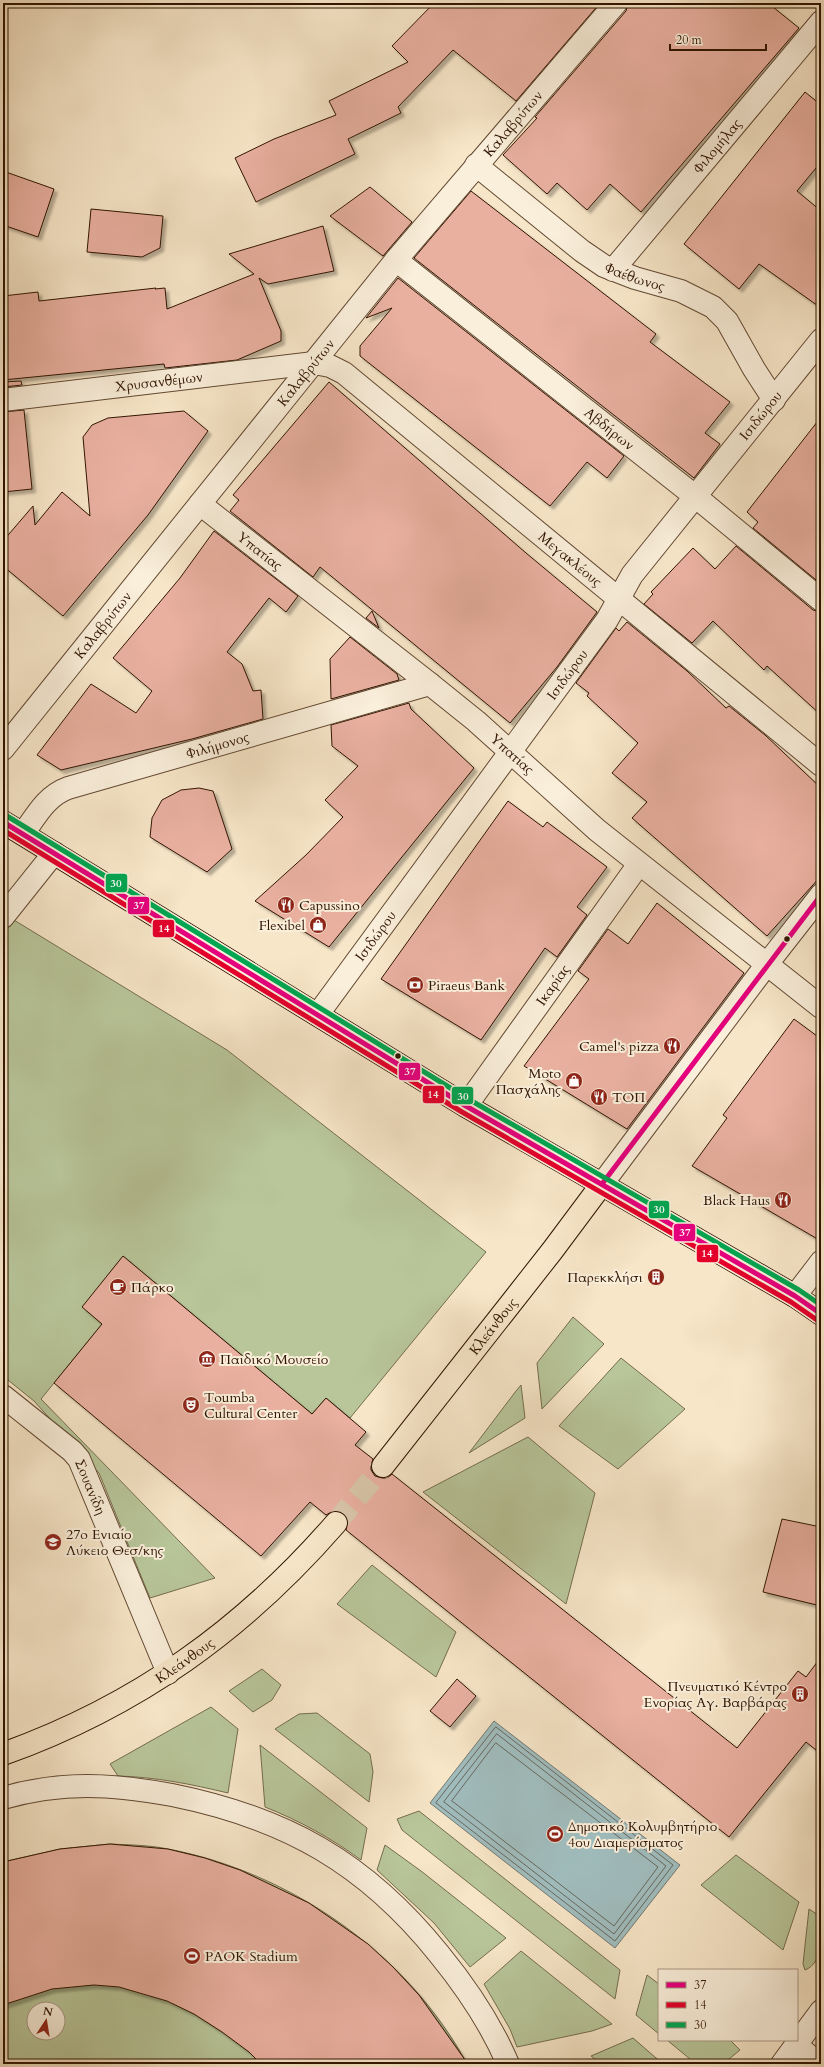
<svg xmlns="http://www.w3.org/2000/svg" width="824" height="2067" viewBox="0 0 824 2067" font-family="Cardo,serif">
<defs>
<filter id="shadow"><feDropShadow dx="3.5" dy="3.5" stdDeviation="1" flood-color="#0004"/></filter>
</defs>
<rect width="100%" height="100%" fill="#f7e6c8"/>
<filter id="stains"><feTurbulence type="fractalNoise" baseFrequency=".005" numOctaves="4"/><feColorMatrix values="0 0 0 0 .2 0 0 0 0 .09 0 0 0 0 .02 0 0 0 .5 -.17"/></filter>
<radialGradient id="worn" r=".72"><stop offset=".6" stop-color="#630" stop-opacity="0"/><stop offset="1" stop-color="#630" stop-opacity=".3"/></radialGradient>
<!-- green -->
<g fill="#b8c69a" stroke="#746d4d" fill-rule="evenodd">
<polygon points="9,917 227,1050 486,1252 350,1418 326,1398 312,1414 123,1256 83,1307 102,1324 41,1399 215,1578 150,1598 99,1473 34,1401 3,1376 3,924"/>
<polygon points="573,1317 604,1344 542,1409 537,1363"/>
<polygon points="621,1358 685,1409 618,1469 559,1426"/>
<polygon points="521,1385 525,1418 469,1453 516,1391"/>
<polygon points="528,1437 595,1493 566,1604 423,1492"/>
<polygon points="372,1565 456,1632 436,1677 337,1604"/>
<polygon points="262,1669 281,1685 272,1700 253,1712 229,1691"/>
<path d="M211,1707L238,1729L228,1793C191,1784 155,1777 118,1776L110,1764Z"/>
<polygon points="317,1713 370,1754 373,1772 369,1802 275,1729 299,1714"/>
<path d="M260,1745L367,1828L361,1860C331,1838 300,1821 265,1807Z"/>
<polygon points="419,1811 620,1970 615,1999 402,1830 397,1819"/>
<path d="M110,1844C130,1845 149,1845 168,1849C290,1872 408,1954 467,2064H3V1862L60,1849ZM34,2009H58V2033H34Z"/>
<polygon points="385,1845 421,1871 506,1938 470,1967 434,1923 377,1870"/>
<polygon points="736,1855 799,1902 783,1950 701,1885"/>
<path d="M809,1909L821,1917C821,1933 824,1963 805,1970L803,1964Z"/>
<polygon points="521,1951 612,2024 592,2031 517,2047 510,2029 484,1984"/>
<polygon points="647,1975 659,1984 659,2034 636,2015"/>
<polygon points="633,2038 663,2064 601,2064 591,2056"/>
<polygon points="667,2040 730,2040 740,2050 723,2064 696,2064"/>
</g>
<!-- water -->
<polygon fill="#a0bdbe" stroke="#737972" points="494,1721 680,1865 615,1948 430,1803"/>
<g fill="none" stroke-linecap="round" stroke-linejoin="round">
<!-- shore -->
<g stroke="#68685f" stroke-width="1">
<polygon points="496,1727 673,1865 615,1941 436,1803"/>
<polygon points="497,1734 666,1866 614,1934 444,1802"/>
<polygon points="496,1743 658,1867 614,1926 452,1801"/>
</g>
</g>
<!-- building -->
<g fill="#e9b0a0" stroke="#301400" filter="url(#shadow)">
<polygon points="434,3 600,3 516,101 453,50 398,107 401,113 348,139 355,154 256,202 235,158 274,139 336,115 329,101 408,62 392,46"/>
<polygon points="628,3 768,3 799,28 641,212 610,184 587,210 557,183 547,194 503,155 537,118 535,117 626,11"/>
<polygon points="805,92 821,105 821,162 797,191 821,211 821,308 759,264 739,289 684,244"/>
<polygon points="3,171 54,189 38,237 3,225"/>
<polygon points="370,187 412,222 383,256 330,216"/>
<polygon points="471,191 656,334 650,342 730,402 705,433 720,444 694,478 414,258"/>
<polygon points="91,209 163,216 160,248 142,257 87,252"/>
<polygon points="323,226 334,271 268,284 259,278 281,331 281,341 237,360 165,368 164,364 3,380 3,296 38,292 39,301 156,288 155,289 165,288 167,309 254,274 229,254"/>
<polygon points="398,278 624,456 607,478 587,462 550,506 360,356 360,346 392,308 366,318"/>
<polygon points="21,381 22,385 3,387 3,382"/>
<polygon points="329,382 526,553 597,612 557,667 510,723 320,567 313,577 230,511 239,500 233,495"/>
<polygon points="24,410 32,489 3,492 3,412"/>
<polygon points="184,411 208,431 148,515 63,616 3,566 3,541 33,506 35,525 62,492 90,516 83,437 92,425 108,418"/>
<polygon points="821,417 821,584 753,528 758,522 747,512"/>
<polygon points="214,531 298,596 286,612 269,598 227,652 242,664 253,691 261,690 263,719 192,739 61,770 37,755 91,684 136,713 152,691 113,658 180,578"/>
<polygon points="736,546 813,610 821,612 821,715 767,666 764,670 713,621 692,643 644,604 653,594 651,592 693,548 715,569"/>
<polygon points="372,611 379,628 366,618"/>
<polygon points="627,622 687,671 726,708 729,706 765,735 821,788 821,876 767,936 632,818 647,802 612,773 638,743 587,696 589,693 576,683 616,628 619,631"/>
<polygon points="350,637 397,674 399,680 331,699 330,659"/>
<polygon points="409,703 411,709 474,768 329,947 255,901 306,855 343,817 325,800 358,766 332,746 331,725"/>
<polygon points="199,788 213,791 232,849 207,872 150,837 152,818 162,800 181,790"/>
<polygon points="508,801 543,827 547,822 607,867 577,907 587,915 557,957 545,948 481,1040 381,979"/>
<polygon points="657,903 744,973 627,1129 524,1066 589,979 578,971 608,929 628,944"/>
<polygon points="794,1019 821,1039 821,1241 692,1166 727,1118 723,1115"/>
<polygon points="123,1256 312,1414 326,1398 366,1432 355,1445 373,1459 371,1465 371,1470 375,1476 382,1478 387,1478 392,1474 737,1748 798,1671 806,1677 821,1657 821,1754 806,1742 729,1837 346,1530 348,1520 344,1514 338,1511 333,1511 326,1515 310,1502 261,1556 54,1383 102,1324 82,1307"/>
<polygon points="782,1519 821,1527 821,1606 763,1592"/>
<polygon points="457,1679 476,1696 450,1727 430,1711"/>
<polygon points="110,1844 168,1849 205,1858 240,1870 309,1903 368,1944 393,1967 419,1995 468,2064 261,2064 249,2052 222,2032 194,2014 167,2001 119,1987 94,1985 52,1989 3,2005 3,1862 60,1849"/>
</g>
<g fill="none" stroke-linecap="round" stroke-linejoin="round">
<!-- major-tunnel -->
<polyline stroke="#d9c6aa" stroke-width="22" stroke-dasharray="22 11" stroke-linecap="butt" points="336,1523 383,1466"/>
<!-- minor casing -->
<g stroke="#624832" stroke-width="24">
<g id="minor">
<path id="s1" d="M476,165L582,251L604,266L635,278L681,291L713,307L727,321L754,369L774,400"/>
<path id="s2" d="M396,260L696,497L821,600"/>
<path id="s3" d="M613,270L821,22"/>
<path id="s4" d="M3,400L314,363L330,366L344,373L821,765"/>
<path id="s5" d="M200,504L430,684L476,721L597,830L821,1007"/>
<path id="s6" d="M3,749L396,260L616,3"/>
<path id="s7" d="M23,834C36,816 46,796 68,788L430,684"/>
<polyline points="3,917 54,853"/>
<path id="s8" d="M318,1014L607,620L632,575L821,340"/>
<path id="s9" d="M466,1106L639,864"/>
<polyline points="602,1184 767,964 821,895"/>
<polyline points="795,1296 821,1262"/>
<path id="s10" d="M3,1396L72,1451L79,1459L168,1673"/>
<path d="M3,1798C62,1781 112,1784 172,1795C286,1818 366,1863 439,1954C466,1987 491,2024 508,2064"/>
<polyline points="796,2045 819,2064"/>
<polyline points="782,2064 821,2011"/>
</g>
</g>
<!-- major casing -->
<g stroke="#301400" stroke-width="24">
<g id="major">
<polyline points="3,822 466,1106 795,1296 821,1314"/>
<path id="s11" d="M383,1466L552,1251L602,1184"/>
<path id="s12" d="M3,1754C137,1706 243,1630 336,1523"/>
</g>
</g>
<!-- minor -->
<use href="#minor" stroke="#faefdb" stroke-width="22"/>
<!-- major -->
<use href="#major" stroke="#f7e6c8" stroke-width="22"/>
<!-- bus-1 casing -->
<g stroke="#faefdb" stroke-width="8">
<g id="bus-1">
<polyline points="3,822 466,1106 795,1296 821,1314"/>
<polyline points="602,1184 821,895"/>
</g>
</g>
<!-- bus-2 casing -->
<g stroke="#faefdb" stroke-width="8">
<polyline id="bus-2" points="3,830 462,1112 791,1302 817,1320"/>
</g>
<!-- bus-3 casing -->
<g stroke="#faefdb" stroke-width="8">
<polyline id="bus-3" points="7,816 470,1100 799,1290 821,1305"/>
</g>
<!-- bus-1 -->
<use href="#bus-1" stroke="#e5007d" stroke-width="5"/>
<!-- bus-2 -->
<use href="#bus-2" stroke="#e4002b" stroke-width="5"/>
<!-- bus-3 -->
<use href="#bus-3" stroke="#00a651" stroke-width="5"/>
</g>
<!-- icons -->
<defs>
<g id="restaurant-disc" transform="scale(0.9)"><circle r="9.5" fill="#8f2418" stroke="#faefdb"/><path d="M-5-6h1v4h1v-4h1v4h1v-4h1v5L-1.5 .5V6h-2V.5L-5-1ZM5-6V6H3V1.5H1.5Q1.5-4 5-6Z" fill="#fff"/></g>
<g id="shop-disc" transform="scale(0.9)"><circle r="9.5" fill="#8f2418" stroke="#faefdb"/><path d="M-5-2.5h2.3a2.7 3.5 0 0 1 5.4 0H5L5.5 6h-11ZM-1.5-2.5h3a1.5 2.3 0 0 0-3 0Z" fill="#fff"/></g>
<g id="bank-disc" transform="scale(0.9)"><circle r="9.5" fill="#8f2418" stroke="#faefdb"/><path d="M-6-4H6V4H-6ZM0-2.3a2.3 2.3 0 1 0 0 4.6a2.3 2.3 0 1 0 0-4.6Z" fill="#fff"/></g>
<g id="building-disc" transform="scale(0.9)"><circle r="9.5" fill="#8f2418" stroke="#faefdb"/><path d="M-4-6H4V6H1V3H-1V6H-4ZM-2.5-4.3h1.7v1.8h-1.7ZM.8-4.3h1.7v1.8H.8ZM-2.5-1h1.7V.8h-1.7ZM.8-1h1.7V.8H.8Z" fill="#fff"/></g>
<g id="cafe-disc" transform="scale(0.9)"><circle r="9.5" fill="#8f2418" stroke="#faefdb"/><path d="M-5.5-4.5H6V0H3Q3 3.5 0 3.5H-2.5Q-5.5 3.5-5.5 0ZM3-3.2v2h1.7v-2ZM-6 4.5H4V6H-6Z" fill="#fff"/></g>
<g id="museum-disc" transform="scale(0.9)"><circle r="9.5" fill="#8f2418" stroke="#faefdb"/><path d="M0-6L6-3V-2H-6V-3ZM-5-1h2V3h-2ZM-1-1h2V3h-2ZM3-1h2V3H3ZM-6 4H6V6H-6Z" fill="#fff"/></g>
<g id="theatre-disc" transform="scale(0.9)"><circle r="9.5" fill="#8f2418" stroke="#faefdb"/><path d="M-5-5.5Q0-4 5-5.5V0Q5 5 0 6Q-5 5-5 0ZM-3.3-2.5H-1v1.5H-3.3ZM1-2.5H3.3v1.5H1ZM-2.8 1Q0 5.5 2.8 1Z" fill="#fff"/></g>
<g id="school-disc" transform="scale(0.9)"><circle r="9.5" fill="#8f2418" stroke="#faefdb"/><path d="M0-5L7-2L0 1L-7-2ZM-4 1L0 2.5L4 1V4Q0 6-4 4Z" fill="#fff"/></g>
<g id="stadium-disc" transform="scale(0.9)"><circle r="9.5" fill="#8f2418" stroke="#faefdb"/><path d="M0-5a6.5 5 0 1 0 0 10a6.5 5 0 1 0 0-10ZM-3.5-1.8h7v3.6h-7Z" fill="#fff"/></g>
</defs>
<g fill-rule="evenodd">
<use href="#restaurant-disc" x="286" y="905"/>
<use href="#shop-disc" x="318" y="925"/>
<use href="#bank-disc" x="415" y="985"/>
<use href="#restaurant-disc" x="672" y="1046"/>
<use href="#shop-disc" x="574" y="1081"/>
<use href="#restaurant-disc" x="599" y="1097"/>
<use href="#restaurant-disc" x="783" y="1200"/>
<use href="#building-disc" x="656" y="1277"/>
<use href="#cafe-disc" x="118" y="1287"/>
<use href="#museum-disc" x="207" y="1359"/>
<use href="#theatre-disc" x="191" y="1405"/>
<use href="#school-disc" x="53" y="1542"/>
<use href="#building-disc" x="800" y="1694"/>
<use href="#stadium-disc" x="555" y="1834"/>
<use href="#stadium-disc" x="192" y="1956"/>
</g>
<!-- markers -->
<g fill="#301400" stroke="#faefdb" stroke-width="1.5">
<circle cx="787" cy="939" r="3.5"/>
<circle cx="398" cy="1056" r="3.5"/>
</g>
<g text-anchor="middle" stroke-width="4" stroke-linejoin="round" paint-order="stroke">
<!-- street labels -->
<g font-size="14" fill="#301400" stroke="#faefdb">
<text dy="5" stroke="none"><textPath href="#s6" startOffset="807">Καλαβρύτων</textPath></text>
<text dy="5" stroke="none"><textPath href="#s3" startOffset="162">Φιλομήλας</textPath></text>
<text dy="5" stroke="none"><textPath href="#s1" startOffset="196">Φαέθωνος</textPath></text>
<text dy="5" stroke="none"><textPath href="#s6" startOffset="483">Καλαβρύτων</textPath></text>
<text dy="5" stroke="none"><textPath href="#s4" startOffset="157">Χρυσανθέμων</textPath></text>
<text dy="5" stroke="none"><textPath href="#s8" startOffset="745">Ισιδώρου</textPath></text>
<text dy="5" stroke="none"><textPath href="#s2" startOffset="272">Αβδήρων</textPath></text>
<text dy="5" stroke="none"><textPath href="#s5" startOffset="76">Υπατίας</textPath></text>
<text dy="5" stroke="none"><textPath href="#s4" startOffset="638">Μεγακλέους</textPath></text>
<text dy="5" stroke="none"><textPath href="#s6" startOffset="159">Καλαβρύτων</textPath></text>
<text dy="5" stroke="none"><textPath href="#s8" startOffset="421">Ισιδώρου</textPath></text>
<text dy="5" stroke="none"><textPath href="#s7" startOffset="221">Φιλήμονος</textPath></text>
<text dy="5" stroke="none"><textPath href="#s5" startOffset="400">Υπατίας</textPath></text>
<text dy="5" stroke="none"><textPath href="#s8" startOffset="97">Ισιδώρου</textPath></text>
<text dy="5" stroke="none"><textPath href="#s9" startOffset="149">Ικαρίας</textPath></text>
<text dy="5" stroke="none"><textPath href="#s11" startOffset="178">Κλεάνθους</textPath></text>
<text dy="5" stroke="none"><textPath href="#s10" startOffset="129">Σουανίδη</textPath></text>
<text dy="5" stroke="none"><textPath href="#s12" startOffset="205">Κλεάνθους</textPath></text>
</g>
<!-- poi labels -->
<g font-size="14" fill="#301400" stroke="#faefdb" text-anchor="start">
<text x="299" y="910">Capussino</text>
<text x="305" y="930" text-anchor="end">Flexibel</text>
<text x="428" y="990">Piraeus Bank</text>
<text x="659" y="1051" text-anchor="end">Camel's pizza</text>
<text x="561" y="1078" text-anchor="end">Moto<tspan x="561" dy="16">Πασχάλης</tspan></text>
<text x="612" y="1102">ΤΟΠ</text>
<text x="770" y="1205" text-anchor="end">Black Haus</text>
<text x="643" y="1282" text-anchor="end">Παρεκκλήσι</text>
<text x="131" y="1292">Πάρκο</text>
<text x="220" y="1364">Παιδικό Μουσείο</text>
<text x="204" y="1402">Toumba<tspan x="204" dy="16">Cultural Center</tspan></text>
<text x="66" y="1539">27o Ενιαίο<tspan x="66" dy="16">Λύκειο Θεσ/κης</tspan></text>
<text x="787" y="1691" text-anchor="end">Πνευματικό Κέντρο<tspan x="787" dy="16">Ενορίας Αγ. Βαρβάρας</tspan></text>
<text x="568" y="1831">Δημοτικό Κολυμβητήριο<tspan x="568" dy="16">4ου Διαμερίσματος</tspan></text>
<text x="205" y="1961">PAOK Stadium</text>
</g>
</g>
<g stroke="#faefdb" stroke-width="1.5">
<rect x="105" y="873" width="23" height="20" rx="4" fill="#00a651"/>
<rect x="127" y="896" width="23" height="19" rx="4" fill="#e5007d"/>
<rect x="152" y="919" width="23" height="19" rx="4" fill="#e4002b"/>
<rect x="398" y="1062" width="23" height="19" rx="4" fill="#e5007d"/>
<rect x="422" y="1085" width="23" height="19" rx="4" fill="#e4002b"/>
<rect x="451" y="1086" width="23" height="19" rx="4" fill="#00a651"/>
<rect x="648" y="1200" width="22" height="19" rx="4" fill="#00a651"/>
<rect x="673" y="1223" width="23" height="19" rx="4" fill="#e5007d"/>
<rect x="696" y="1244" width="23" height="19" rx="4" fill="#e4002b"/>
</g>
<g font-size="11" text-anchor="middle" font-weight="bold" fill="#fff">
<text x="116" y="887">30</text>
<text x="139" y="909">37</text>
<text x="164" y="932">14</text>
<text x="410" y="1075">37</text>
<text x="433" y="1098">14</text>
<text x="463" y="1100">30</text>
<text x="659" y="1213">30</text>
<text x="685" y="1236">37</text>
<text x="707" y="1257">14</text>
</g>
<!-- margin -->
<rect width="824" height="2067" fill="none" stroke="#f7e6c8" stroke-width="16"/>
<rect x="4" y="4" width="816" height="2059" fill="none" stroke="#301400" stroke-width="2"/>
<rect x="8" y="8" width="808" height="2051" fill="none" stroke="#301400"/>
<!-- legend -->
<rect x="658" y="1969" width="140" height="72" fill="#faefdb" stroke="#a99783"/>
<rect x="666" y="1982" width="20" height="6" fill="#e5007d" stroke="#a99783"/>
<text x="694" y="1989" font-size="12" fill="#301400">37</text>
<rect x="666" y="2002" width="20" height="6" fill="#e4002b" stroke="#a99783"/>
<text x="694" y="2009" font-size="12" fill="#301400">14</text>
<rect x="666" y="2022" width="20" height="6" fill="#00a651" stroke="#a99783"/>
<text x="694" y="2029" font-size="12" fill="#301400">30</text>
<!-- north arrow -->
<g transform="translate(46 2021) rotate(12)"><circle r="19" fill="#faefdb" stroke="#a99783"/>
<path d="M0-3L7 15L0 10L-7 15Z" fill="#8f2418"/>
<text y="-6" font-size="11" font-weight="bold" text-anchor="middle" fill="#301400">N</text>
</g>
<!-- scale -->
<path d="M670 44v6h96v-6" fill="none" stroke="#301400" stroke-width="2"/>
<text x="676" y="44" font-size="12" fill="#301400" stroke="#faefdb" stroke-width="3" paint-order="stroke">20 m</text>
<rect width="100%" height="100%" filter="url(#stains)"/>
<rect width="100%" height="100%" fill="url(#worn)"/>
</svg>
